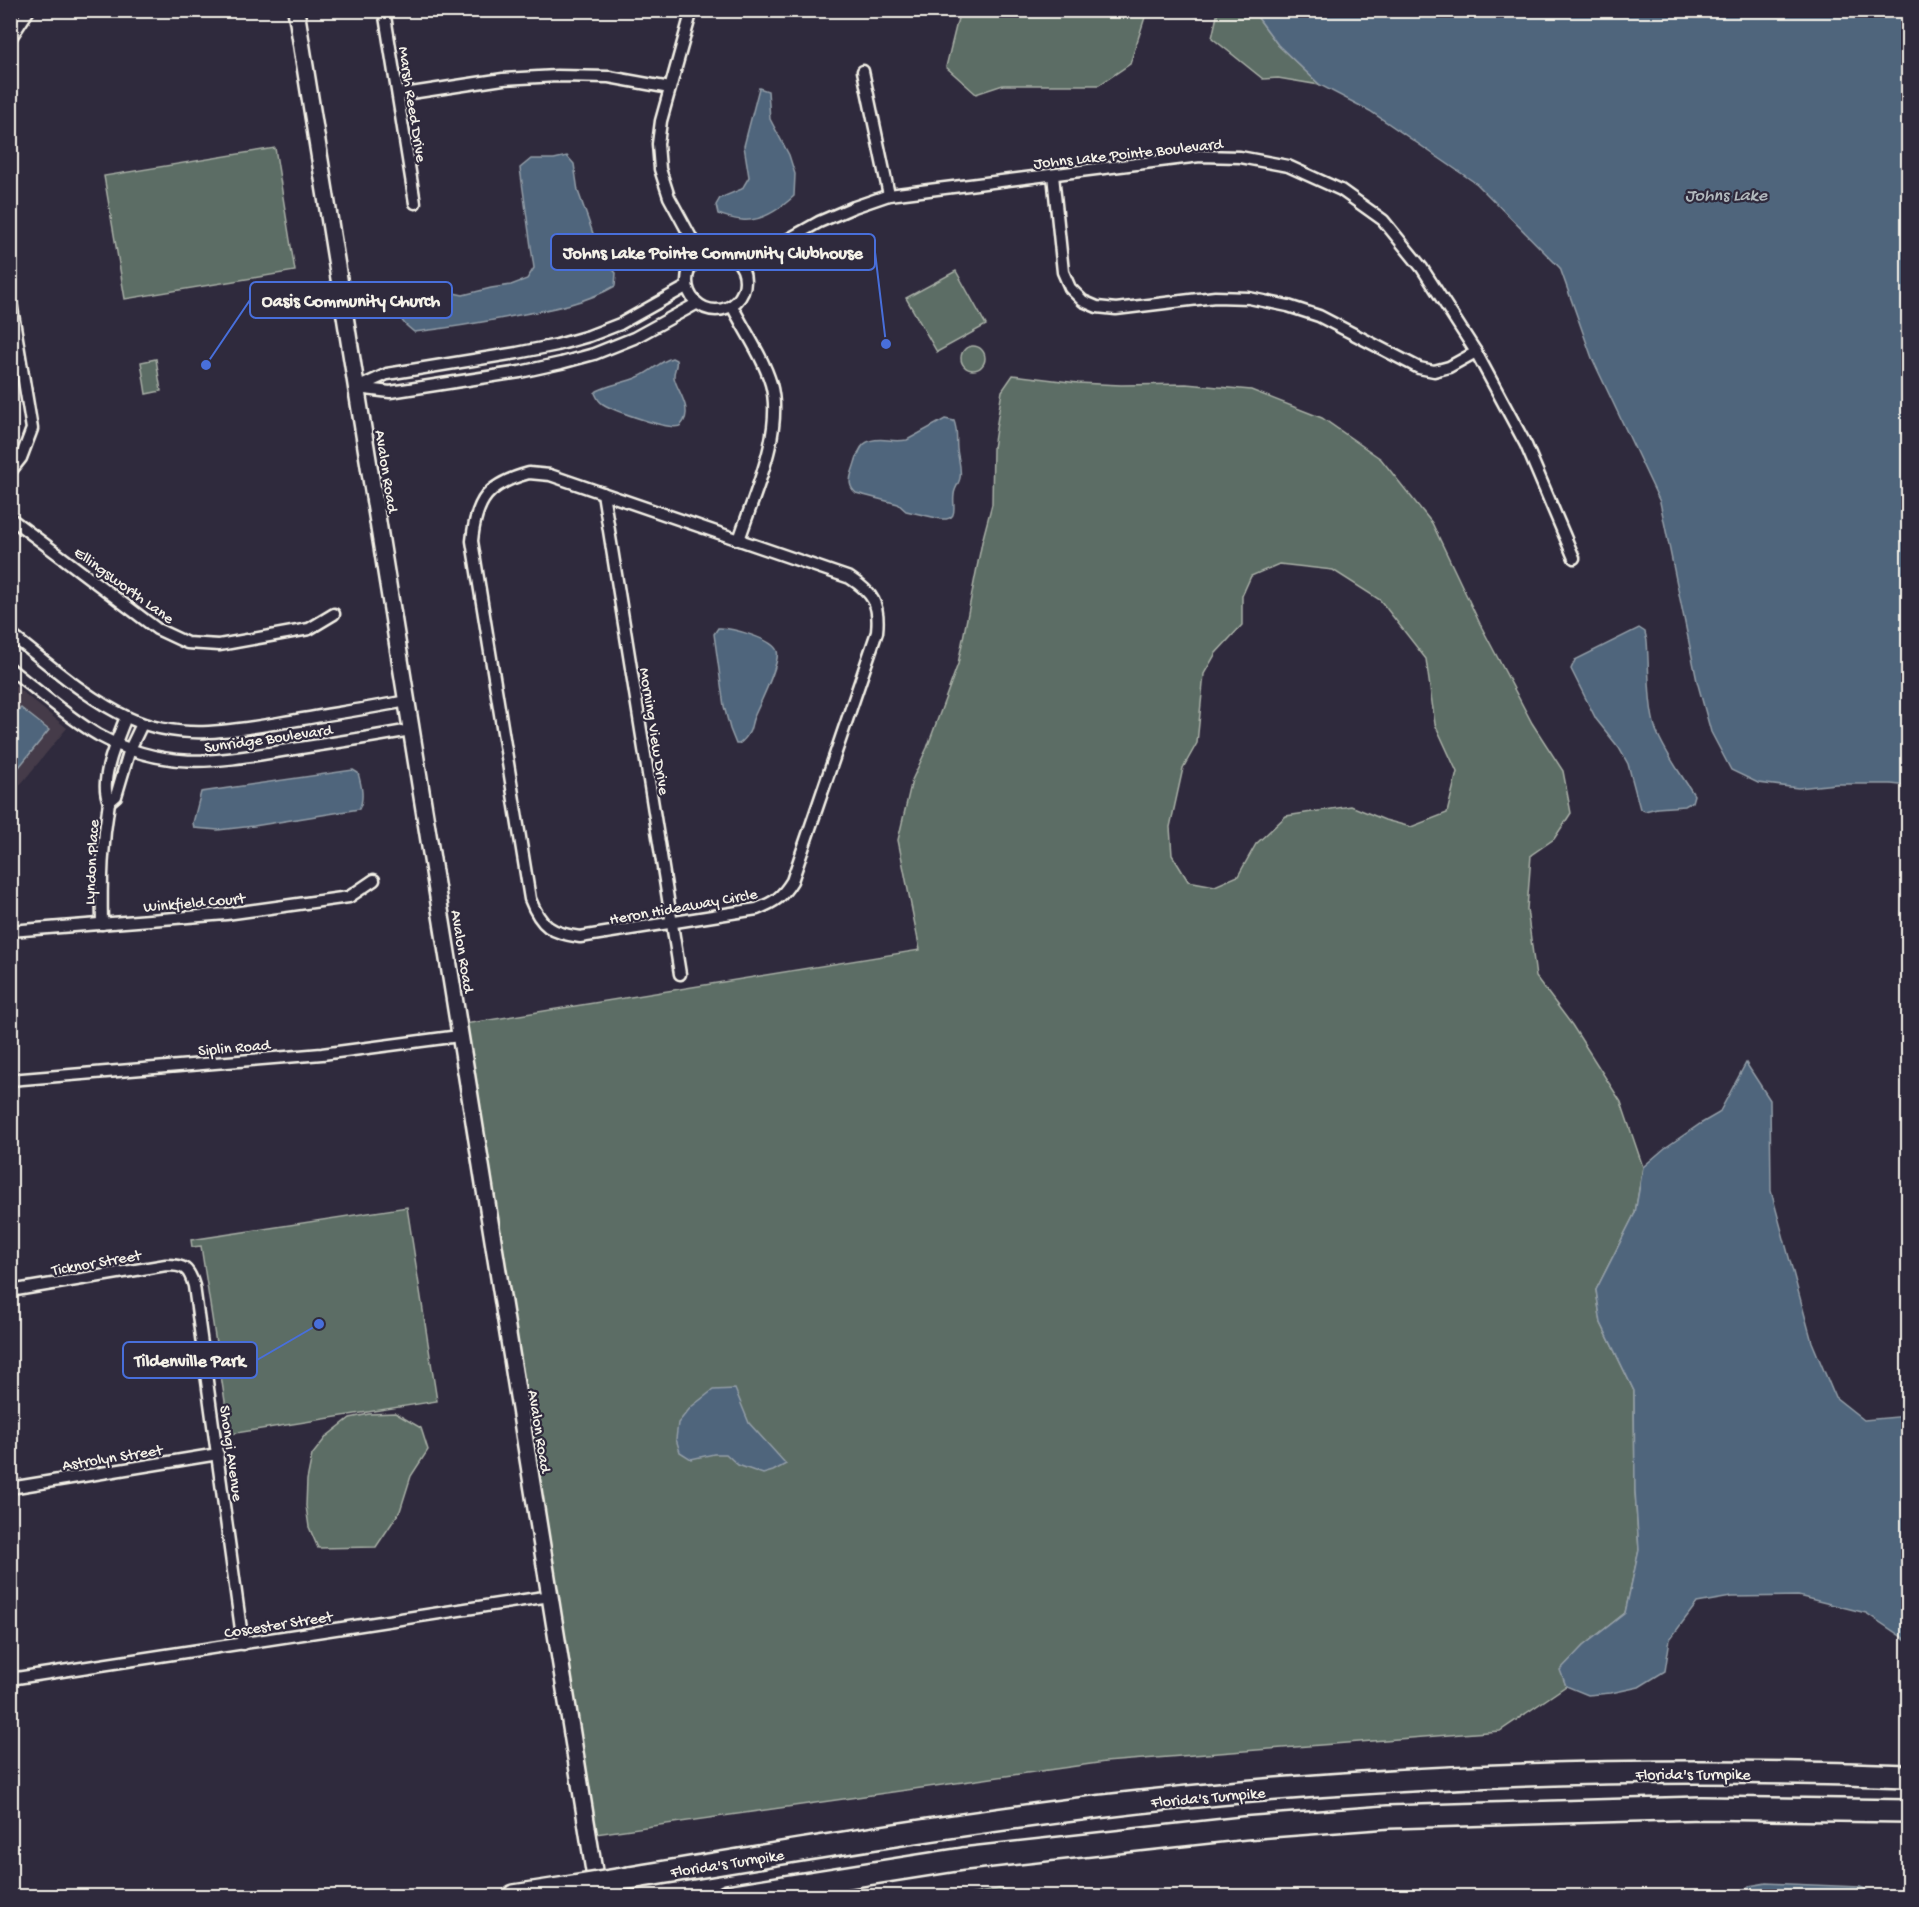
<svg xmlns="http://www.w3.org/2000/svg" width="1919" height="1907" viewBox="0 0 1919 1907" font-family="'Gochi Hand',sans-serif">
<rect width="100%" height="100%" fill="#2f2a3d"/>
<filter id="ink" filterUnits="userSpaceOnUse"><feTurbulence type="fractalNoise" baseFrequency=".0167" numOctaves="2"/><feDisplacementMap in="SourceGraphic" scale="12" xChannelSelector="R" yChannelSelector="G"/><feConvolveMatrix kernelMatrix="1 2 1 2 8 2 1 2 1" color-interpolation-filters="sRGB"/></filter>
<g filter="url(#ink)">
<!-- built -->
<polygon fill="#443b48" points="11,683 67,728 11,796"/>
<!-- green -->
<g fill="#5c6d65" stroke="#a8afa6" stroke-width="1.5" fill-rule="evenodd">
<polygon points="960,10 1147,10 1147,11 1130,64 1099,85 1003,85 976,94 946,67"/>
<polygon points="1218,11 1253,11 1278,45 1320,85 1278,78 1263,79 1212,38"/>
<polygon points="275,148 295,271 125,299 104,176"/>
<polygon points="956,271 986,325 937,352 906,298"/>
<circle cx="973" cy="358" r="12"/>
<polygon points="156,359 161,391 146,394 141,362"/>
<path d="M1013,375L1078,383L1121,385L1186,384L1251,390L1322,418L1381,459L1432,523L1482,628L1532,723L1563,771L1571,813L1554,839L1531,855L1527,909L1536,977L1572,1025L1621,1102L1643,1167L1635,1213L1596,1290L1601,1323L1634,1391L1635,1491L1639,1550L1625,1613L1583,1646L1561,1670L1566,1686L1500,1731L1105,1762L589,1835L458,1025L920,950L898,840L912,780L927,748L958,664L982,542L992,504L993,448L1002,391ZM1279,564L1333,570L1380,600L1426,659L1435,724L1457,772L1447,813L1411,827L1385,820L1351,806L1286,816L1256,844L1238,876L1215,886L1188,881L1172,855L1170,827L1183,768L1197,743L1204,674L1216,653L1242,625V596L1251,576Z"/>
<polygon points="407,1207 437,1401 230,1434 201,1246 192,1247 191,1240"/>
<polygon points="395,1413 421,1428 428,1450 411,1476 400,1511 376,1547 318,1548 309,1527 306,1506 307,1480 312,1455 327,1436 350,1418 369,1414"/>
<polygon points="999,1889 1030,1896 964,1896"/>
</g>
<!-- water -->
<g fill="#50657c" stroke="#929da7" stroke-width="1.5">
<polygon points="1253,11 1908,11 1908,786 1891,784 1836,784 1798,788 1758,783 1731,770 1711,732 1697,681 1660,502 1592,358 1560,268 1477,184 1370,111 1320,85 1278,45"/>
<path d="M759,88L768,91L770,119L789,155L795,174L794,196C780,209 762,222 742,220C734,220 725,216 718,214L716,205L720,198L742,189L749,177L744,146Z"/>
<path d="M567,156L574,164L578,191L601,256L616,273L615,286C586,303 552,309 519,315C484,322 449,328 414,332C401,322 397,319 404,302L431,296L440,290L463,295L491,288L511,285L527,279L534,268L520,168L531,159H554Z"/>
<path d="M672,358L676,360C678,367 673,370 674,377C676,390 695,410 681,425C674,433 613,410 603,404C598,401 597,397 595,393L597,391C610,384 625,383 638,377C650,373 660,361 672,358Z"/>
<path d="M945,419L954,421C958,431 956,439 957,449C958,459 962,468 960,478C959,484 954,489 954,495C952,506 960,520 941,519L906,511L898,504L856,493C849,487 849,481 852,472C860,449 859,437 888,440C895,441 900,441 907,440Z"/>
<path d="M718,628C730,627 773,639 777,651C781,662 759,705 754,717C751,722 752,729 748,734C746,738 743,741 739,744H736L730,729L724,706L714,634Z"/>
<path d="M1639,628L1645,632L1647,641C1649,665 1648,708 1656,730C1665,753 1681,774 1694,795L1692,802L1685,806L1657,808L1645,811L1640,809L1628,764L1619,748L1596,719L1571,669L1575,660Z"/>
<polygon points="21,708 49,730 11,777 11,716"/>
<path d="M353,770L358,773C361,784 365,798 359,809L254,826L218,830L194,828L193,823L201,792Z"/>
<polygon points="1746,1063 1770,1100 1771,1191 1812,1342 1835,1397 1864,1420 1908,1416 1908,1641 1866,1613 1798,1596 1731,1597 1697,1603 1670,1639 1665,1671 1639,1687 1611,1693 1588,1695 1566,1686 1560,1670 1583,1646 1625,1613 1639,1550 1635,1491 1634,1391 1601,1323 1596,1290 1635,1213 1643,1167 1665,1148 1700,1124 1719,1113"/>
<polygon points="735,1389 749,1423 786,1464 773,1471 763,1474 738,1465 726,1454 714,1454 691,1459 680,1452 676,1439 678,1423 691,1407 713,1390"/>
<polygon points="1766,1883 1860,1887 1865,1889 1871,1896 1738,1896 1749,1886"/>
</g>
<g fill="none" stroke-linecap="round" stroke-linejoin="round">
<!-- minor casing -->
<g stroke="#f4f1e8" stroke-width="15">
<g id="minor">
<polyline points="384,10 415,203"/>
<polyline points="692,10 661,121 658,144 660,169 669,197 701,256"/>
<polyline points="10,39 29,10"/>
<polyline points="863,71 889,195"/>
<polyline points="398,95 503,79 557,76 609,77 670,88"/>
<polyline points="1053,175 1063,272 1070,288 1083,301 1097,307 1116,309 1215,297 1249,298 1288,306 1319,316 1419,368 1434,371 1449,367 1476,352"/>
<circle cx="716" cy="281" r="29"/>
<polyline points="741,266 819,222 854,207 889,195 1200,156 1240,157 1288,166 1341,190 1383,220 1422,268 1476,352 1526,445 1574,558"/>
<polyline points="10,296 32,429 21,458 10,472"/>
<path d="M732,306C745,331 763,357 771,384C784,432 754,494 739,540"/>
<polyline points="357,388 390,392 520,372 561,363 594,354 634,338 696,304"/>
<polyline points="357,388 387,374 517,353 557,345 589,336 620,324 686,287"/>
<path d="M529,473L550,475L850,578C873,593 880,604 877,632L792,881C782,897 775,902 757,909L580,937C551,933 541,927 530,899L472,541C476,499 488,484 529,473Z"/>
<polyline points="603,493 680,974"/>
<polyline points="10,518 157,629 187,643 219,645 309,629 334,614"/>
<path d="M10,634C48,663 85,698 129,718C185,744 245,728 303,719C337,713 372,708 406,701"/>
<path d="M10,669C39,691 67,717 98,735C168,773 220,761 294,749C333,743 372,737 411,730"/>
<path d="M126,717C118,738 98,780 109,802L116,796L130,749L142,724"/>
<path d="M102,924C101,880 102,845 109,802"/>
<polyline points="10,931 226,914 349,897 374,880"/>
<polyline points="10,1080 322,1054 459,1036"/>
<path d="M10,1291L166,1265C184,1265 189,1268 194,1286L243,1644"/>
<polyline points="10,1488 218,1454"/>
<polyline points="10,1679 550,1596"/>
</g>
</g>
<!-- secondary casing -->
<g stroke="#f4f1e8" stroke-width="20">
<polyline id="secondary" points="296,10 598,1896"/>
</g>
<!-- motorway casing -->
<g stroke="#f4f1e8" stroke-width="26">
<g id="motorway">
<path d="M629,1878C784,1853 940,1826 1096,1807C1365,1775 1638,1766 1908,1776"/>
<polyline points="514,1896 566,1888"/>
<polyline points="727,1896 963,1859 1244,1828 1388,1817 1701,1808 1908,1811"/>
</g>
</g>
<!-- minor -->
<use href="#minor" stroke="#2f2a3d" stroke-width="10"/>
<!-- secondary -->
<use href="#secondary" stroke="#2f2a3d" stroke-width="15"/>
<!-- motorway -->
<use href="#motorway" stroke="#2f2a3d" stroke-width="21"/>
<!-- motorway-bridge casing -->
<g stroke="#f4f1e8" stroke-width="26" stroke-linecap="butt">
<polyline id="motorway-bridge" points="566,1888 629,1878"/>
</g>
<!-- motorway-bridge -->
<use href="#motorway-bridge" stroke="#2f2a3d" stroke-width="21"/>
</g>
</g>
<g text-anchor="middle" stroke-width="4.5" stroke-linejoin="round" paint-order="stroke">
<!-- street labels -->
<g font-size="16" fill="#f4f1e8" stroke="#2f2a3d">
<text transform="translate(414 104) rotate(81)" y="6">Marsh Reed Drive</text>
<text transform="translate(1128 152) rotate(-6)" y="6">Johns Lake Pointe Boulevard</text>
<text transform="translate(388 471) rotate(81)" y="6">Avalon Road</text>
<text transform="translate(125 584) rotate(36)" y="6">Ellingsworth Lane</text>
<text transform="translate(656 731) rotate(81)" y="6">Morning View Drive</text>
<text transform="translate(268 737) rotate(-8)" y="6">Sunridge Boulevard</text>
<text transform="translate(90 862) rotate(-87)" y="6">Lyndon Place</text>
<text transform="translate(194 901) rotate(-5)" y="6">Winkfield Court</text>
<text transform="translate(683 905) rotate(-10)" y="6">Heron Hideaway Circle</text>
<text transform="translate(464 951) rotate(81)" y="6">Avalon Road</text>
<text transform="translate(234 1046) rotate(-5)" y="6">Siplin Road</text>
<text transform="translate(96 1261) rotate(-10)" y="6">Ticknor Street</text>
<text transform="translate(541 1431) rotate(81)" y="6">Avalon Road</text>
<text transform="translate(233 1453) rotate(82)" y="6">Shongi Avenue</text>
<text transform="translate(112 1456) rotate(-9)" y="6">Astrolyn Street</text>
<text transform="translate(278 1623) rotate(-9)" y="6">Coscester Street</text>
<text x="1693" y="1779">Florida's Turnpike</text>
<text transform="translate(1208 1796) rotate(-5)" y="6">Florida's Turnpike</text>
<text transform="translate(727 1862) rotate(-9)" y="6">Florida's Turnpike</text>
</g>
<!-- water labels -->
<g font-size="18" font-style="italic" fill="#b2b9bd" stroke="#2f2a3d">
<text x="1726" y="200">Johns Lake</text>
</g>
</g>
<!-- callouts -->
<path fill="none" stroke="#486fdb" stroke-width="2" d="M886 344L875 252M206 365L250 300M319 1324L257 1360"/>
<g fill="#486fdb" stroke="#2f2a3d" stroke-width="2">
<circle cx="886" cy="344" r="6"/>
<circle cx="206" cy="365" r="6"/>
<circle cx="319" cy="1324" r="6"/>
</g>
<g fill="#2f2a3d" stroke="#486fdb" stroke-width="2">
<rect x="551" y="234" width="324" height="36" rx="6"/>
<rect x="250" y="282" width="202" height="36" rx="6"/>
<rect x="123" y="1342" width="134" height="36" rx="6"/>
</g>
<g font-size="18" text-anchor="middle" font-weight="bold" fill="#f4f1e8">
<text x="713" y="258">Johns Lake Pointe Community Clubhouse</text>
<text x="351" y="306">Oasis Community Church</text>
<text x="190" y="1366">Tildenville Park</text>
</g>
<!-- margin -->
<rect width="1919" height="1907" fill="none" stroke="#2f2a3d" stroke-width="36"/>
<rect x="18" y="18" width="1883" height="1871" fill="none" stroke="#f4f1e8" stroke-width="2" filter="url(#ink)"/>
</svg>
